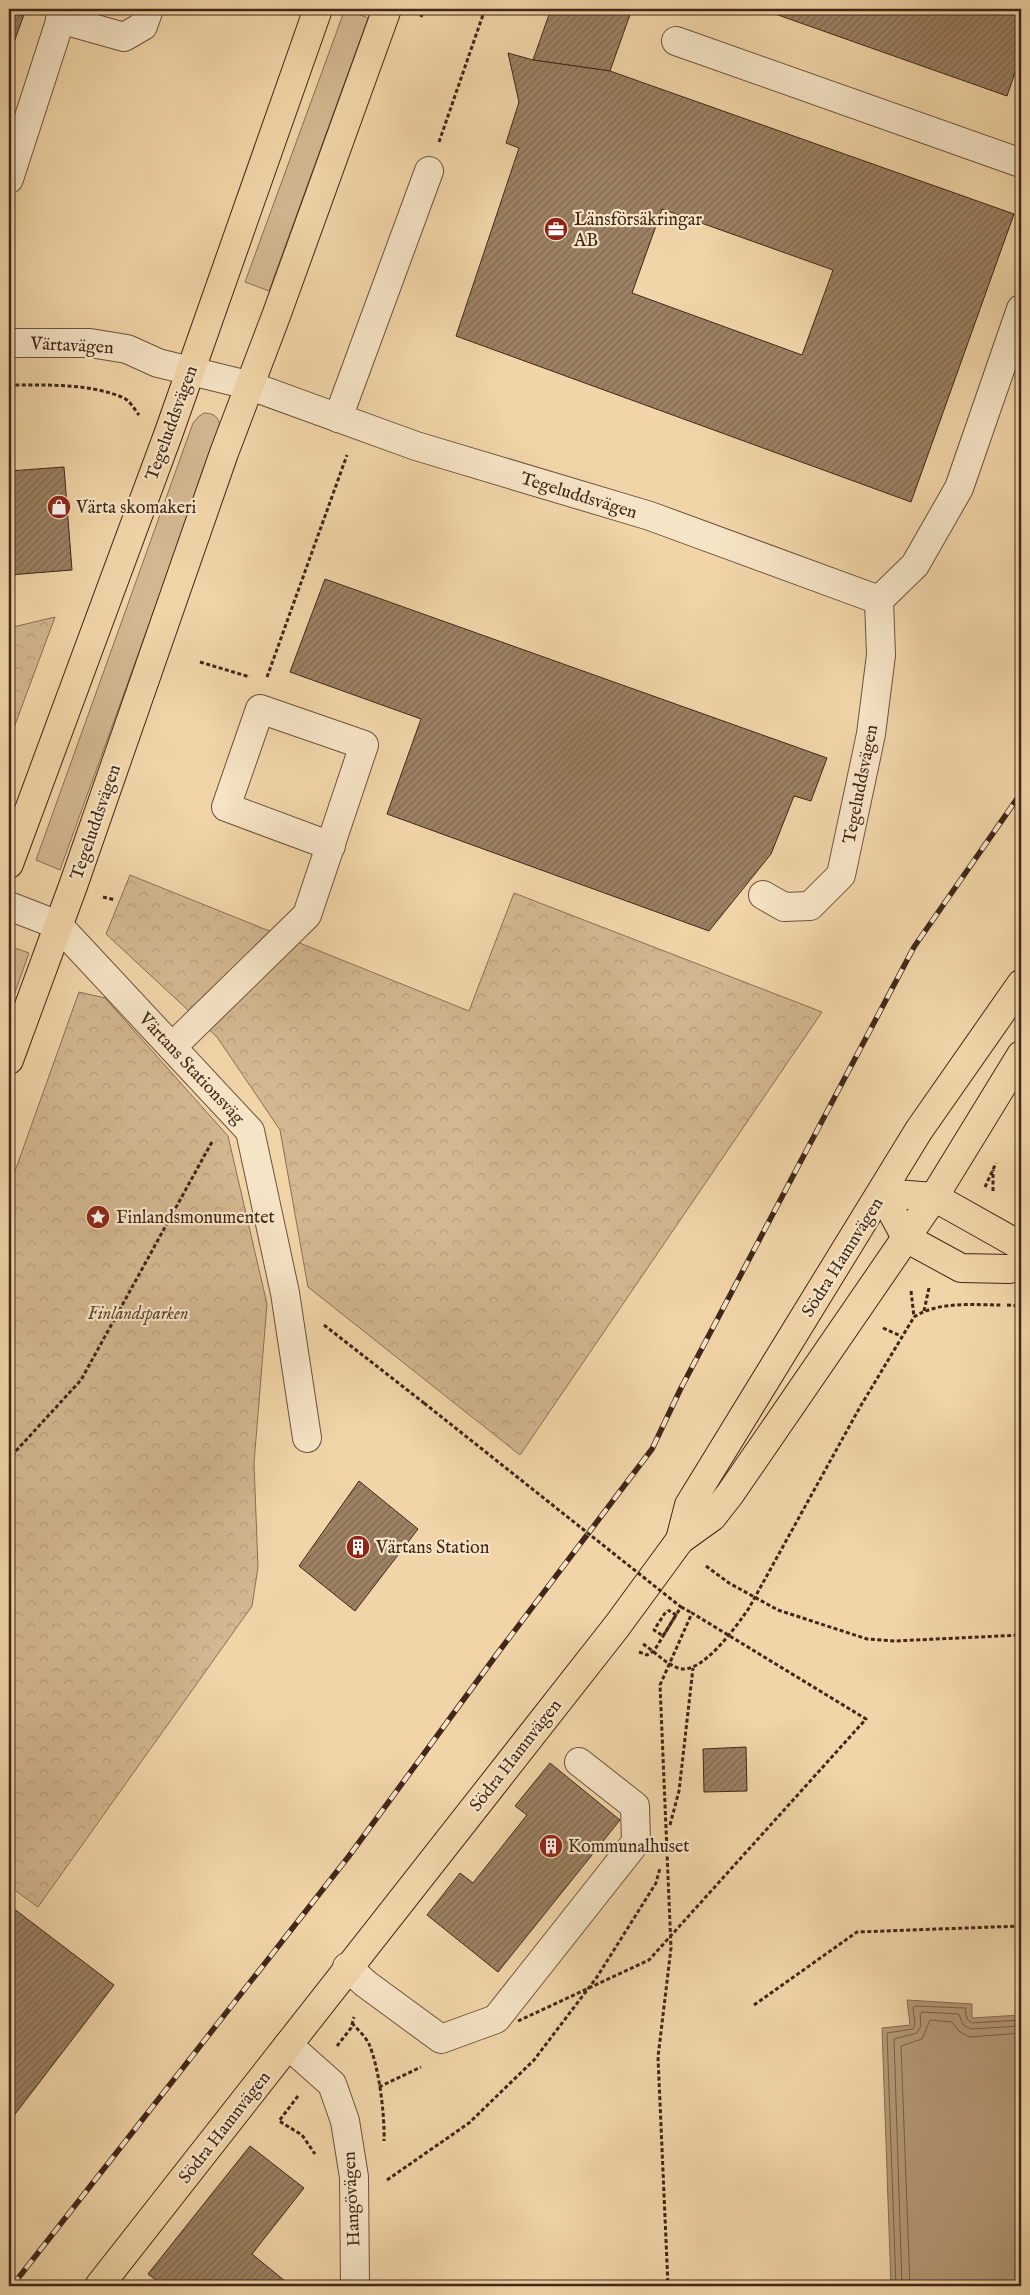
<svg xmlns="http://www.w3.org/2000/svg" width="1030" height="2295" viewBox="0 0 1030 2295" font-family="'IM FELL English',serif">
<defs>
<pattern id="forest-crowns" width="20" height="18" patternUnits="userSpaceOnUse" patternTransform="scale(1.25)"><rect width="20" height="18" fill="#d3b790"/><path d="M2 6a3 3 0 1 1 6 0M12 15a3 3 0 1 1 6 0" fill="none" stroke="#b69d7c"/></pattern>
<pattern id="building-hatch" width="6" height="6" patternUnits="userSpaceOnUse" patternTransform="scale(1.25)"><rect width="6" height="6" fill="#9c8163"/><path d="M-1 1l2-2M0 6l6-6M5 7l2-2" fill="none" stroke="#816a51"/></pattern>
</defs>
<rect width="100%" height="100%" fill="#f1d5a8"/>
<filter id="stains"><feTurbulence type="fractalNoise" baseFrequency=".004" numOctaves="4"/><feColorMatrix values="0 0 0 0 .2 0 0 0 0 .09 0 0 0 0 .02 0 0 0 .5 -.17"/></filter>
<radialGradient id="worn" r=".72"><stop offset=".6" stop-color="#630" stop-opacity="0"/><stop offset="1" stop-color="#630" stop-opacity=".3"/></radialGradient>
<!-- grass -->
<g fill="#d3b790" stroke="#8a6f54">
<polygon points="345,9 368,18 269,291 245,282"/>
<path d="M204,413C216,413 221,419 219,431L60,870L36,860L193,423L198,417Z"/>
<polygon points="9,946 29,953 9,1009"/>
</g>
<!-- forest -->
<g fill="url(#forest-crowns)" stroke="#8a6f54">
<polygon points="55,617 9,741 9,628"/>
<polygon points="130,875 469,1011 514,893 822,1012 520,1455 308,1287 280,1130 217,1037 106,934"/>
<polygon points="79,992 105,998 228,1136 267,1304 254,1463 258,1567 252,1606 38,1907 9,1886 9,1188"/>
</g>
<!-- water -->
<polygon fill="#b59a77" stroke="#866c51" points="907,2000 972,2004 972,2018 1021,2015 1021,2286 891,2286 882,2028 910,2025"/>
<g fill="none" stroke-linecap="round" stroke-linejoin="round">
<!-- shore -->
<g stroke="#7a6048" stroke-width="1">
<polyline points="896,2286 887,2033 913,2029 915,2024 913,2008 915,2006 965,2008 967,2019 972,2023 1021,2020"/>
<polyline points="902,2286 894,2039 917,2033 921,2026 920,2015 922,2012 959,2014 963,2025 971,2029 1021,2026"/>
<polyline points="910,2286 901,2046 922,2039 930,2020 952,2022 959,2031 969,2037 1021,2033"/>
</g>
</g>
<!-- building -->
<g fill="url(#building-hatch)" stroke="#402719" fill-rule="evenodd">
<polygon points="9,9 26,9 9,56"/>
<polygon points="551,9 632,9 610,71 533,60"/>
<polygon points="761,9 1021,9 1021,55 1007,96"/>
<path d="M508,53L533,60L610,71L1014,214L911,502L456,336L519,148L506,143L519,102ZM662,209L833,270L802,355L632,293Z"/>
<polygon points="64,467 72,570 9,575 9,471"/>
<polygon points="325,579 827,758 811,801 794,796 771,854 709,931 387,814 421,719 290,672"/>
<polygon points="359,1481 418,1529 355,1611 299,1566"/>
<polygon points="746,1747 747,1791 704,1792 703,1749"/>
<polygon points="550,1763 620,1820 498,1972 427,1915 460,1873 473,1883 527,1815 515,1806"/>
<polygon points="9,1905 114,1985 9,2122"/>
<polygon points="250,2146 304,2188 252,2254 291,2286 164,2286 148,2274"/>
</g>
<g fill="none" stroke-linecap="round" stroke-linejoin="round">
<!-- minor casing -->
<g stroke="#6c523d" stroke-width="30">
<g id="minor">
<polyline points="60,19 124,37 143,26 149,9"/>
<polyline points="676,41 1021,163"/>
<polyline points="9,179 64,9"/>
<polyline points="9,343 90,343 127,349 158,363 248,385 416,446 650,516 879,600"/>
<polyline points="338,418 429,171"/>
<polyline points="763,895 784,907 810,906 841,875 871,734 881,655 879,600 915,565 959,488 1021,309"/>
<polyline points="9,906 58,925 250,1131 285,1293 307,1438"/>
<polyline points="172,1047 307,915 364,745 260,709 226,807 331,846"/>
<polyline points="347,1967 366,1984 441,2039 496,2019 636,1842 635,1806 579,1762"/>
<polyline points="288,2045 332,2084 345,2121 354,2177 355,2286"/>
</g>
</g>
<!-- major casing -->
<g stroke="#402719" stroke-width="30">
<g id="major">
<polyline points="9,864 169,432 318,9"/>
<polyline points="9,1060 73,886 224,453 276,316 387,9"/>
<polyline points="882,1193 906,1238 961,1268 1009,1269 1021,1267"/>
<polyline points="882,1193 934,1197 1021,1246"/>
<polyline points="680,1540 689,1505 919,1130 1021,984"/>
<polyline points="99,2286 617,1626 680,1540 712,1517 730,1494 934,1197 1021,1055"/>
</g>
</g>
<!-- path -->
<g stroke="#402719" stroke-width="3" stroke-dasharray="4 2.5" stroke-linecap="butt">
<polyline points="421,17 424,9"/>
<polyline points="439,142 485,9"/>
<path d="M9,385C46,385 89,383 124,398C130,401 135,410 139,415"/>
<polyline points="200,662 250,677"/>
<polyline points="267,677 347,455"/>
<polyline points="103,897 115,900"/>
<polyline points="985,1187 996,1163"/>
<polyline points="993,1191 993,1170"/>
<polyline points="911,1291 914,1317"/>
<polyline points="1007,1305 1021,1306"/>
<polyline points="924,1311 929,1288"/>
<polyline points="324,1325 424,1403"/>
<polyline points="883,1328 901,1336"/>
<polyline points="9,1462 15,1452 81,1380 213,1140"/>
<polyline points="706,1566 729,1583 778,1610 867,1639 895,1641 1021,1635"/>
<polyline points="681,1607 692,1613"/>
<path d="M643,1644C654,1651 666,1664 678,1668C701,1677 738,1624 749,1608L860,1407L914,1317C938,1301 973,1305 1001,1305"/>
<polyline points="639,1652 647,1655 654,1651 676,1615 668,1610"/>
<polyline points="670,1825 679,1791 693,1668"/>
<polyline points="754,2005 857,1932 1021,1926"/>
<path d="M352,2023C357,2029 366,2037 369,2044C379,2067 385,2116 384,2141"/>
<polyline points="337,2046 351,2028 354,2017"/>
<polyline points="379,2087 421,2067"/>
<polyline points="298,2096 279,2121 302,2135 315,2154"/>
<polyline points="387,2180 469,2123 534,2060 597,1977 656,1883 660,1868"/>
</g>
<!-- minor -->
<use href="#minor" stroke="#f6e4c6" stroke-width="28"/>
<!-- major -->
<use href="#major" stroke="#f1d5a8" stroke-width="28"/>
<!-- rail casing -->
<g stroke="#402719" stroke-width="5.5">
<polyline id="rail" points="12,2286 349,1856 497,1654 652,1449 681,1388 914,947 1021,793"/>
</g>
<!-- rail -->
<use href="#rail" stroke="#f6e4c6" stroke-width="4" stroke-dasharray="11" stroke-linecap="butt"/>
<!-- path-bridge -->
<g stroke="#402719" stroke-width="3" stroke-dasharray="4 2.5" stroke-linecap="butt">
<polyline points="424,1403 681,1607 663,1636 654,1630 667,1610"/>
<polyline points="518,2021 649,1960 866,1719 692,1613 660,1685 671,1948 658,2057 668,2286"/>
</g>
</g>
<!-- icons -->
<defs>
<g id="office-disc" transform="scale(1.25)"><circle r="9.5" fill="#8f2418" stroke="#f6e4c6"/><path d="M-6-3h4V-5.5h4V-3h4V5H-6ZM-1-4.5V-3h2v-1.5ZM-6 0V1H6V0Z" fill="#fff"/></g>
<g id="shop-disc" transform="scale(1.25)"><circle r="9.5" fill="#8f2418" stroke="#f6e4c6"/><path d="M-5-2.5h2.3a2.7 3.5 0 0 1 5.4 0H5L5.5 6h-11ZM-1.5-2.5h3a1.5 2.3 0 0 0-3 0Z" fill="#fff"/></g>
<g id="sight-disc" transform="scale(1.25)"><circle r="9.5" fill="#8f2418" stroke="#f6e4c6"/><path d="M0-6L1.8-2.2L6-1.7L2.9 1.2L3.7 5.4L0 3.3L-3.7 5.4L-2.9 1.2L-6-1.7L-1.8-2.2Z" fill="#fff"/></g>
<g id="building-disc" transform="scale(1.25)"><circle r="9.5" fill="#8f2418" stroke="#f6e4c6"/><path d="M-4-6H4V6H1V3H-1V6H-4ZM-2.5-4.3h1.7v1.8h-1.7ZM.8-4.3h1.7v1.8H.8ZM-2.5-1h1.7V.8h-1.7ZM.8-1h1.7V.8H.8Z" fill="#fff"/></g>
</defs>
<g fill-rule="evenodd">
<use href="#office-disc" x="556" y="229"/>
<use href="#shop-disc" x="59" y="507"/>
<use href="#sight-disc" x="98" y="1217"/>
<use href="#building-disc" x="358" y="1547"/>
<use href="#building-disc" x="551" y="1846"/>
</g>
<g text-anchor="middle" stroke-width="4.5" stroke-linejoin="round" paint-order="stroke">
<!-- poi labels -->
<g font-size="18" fill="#402719" stroke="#f6e4c6" text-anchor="start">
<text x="574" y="225">Länsförsäkringar<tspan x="574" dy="21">AB</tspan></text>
<text x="76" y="513">Värta skomakeri</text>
<text x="116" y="1223">Finlandsmonumentet</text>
<text x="376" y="1553">Värtans Station</text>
<text x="568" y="1852">Kommunalhuset</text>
</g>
<!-- street labels -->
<g font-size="18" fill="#402719" stroke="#f6e4c6">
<text transform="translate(72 345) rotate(3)" y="6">Värtavägen</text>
<text transform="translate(171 423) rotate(-70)" y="6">Tegeluddsvägen</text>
<text transform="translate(579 495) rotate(17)" y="6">Tegeluddsvägen</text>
<text transform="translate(860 784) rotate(-79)" y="6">Tegeluddsvägen</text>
<text transform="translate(95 822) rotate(-71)" y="6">Tegeluddsvägen</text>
<text transform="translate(192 1068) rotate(47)" y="6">Värtans Stationsväg</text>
<text transform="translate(842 1257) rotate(-58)" y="6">Södra Hamnvägen</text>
<text transform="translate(515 1755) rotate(-52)" y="6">Södra Hamnvägen</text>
<text transform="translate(224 2127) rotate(-52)" y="6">Södra Hamnvägen</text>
<text transform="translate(351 2199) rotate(-93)" y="6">Hangövägen</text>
</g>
<!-- park labels -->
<g font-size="18" font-style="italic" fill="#5d4431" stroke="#f6e4c6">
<text x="138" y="1319">Finlandsparken</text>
</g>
</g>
<!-- margin -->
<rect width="1030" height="2295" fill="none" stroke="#f1d5a8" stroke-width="30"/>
<rect x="10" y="10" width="1010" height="2275" fill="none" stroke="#402719" stroke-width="2.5"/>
<rect x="15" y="15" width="1000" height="2265" fill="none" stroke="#402719"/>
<rect width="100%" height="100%" filter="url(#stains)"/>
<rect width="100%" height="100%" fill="url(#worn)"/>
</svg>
